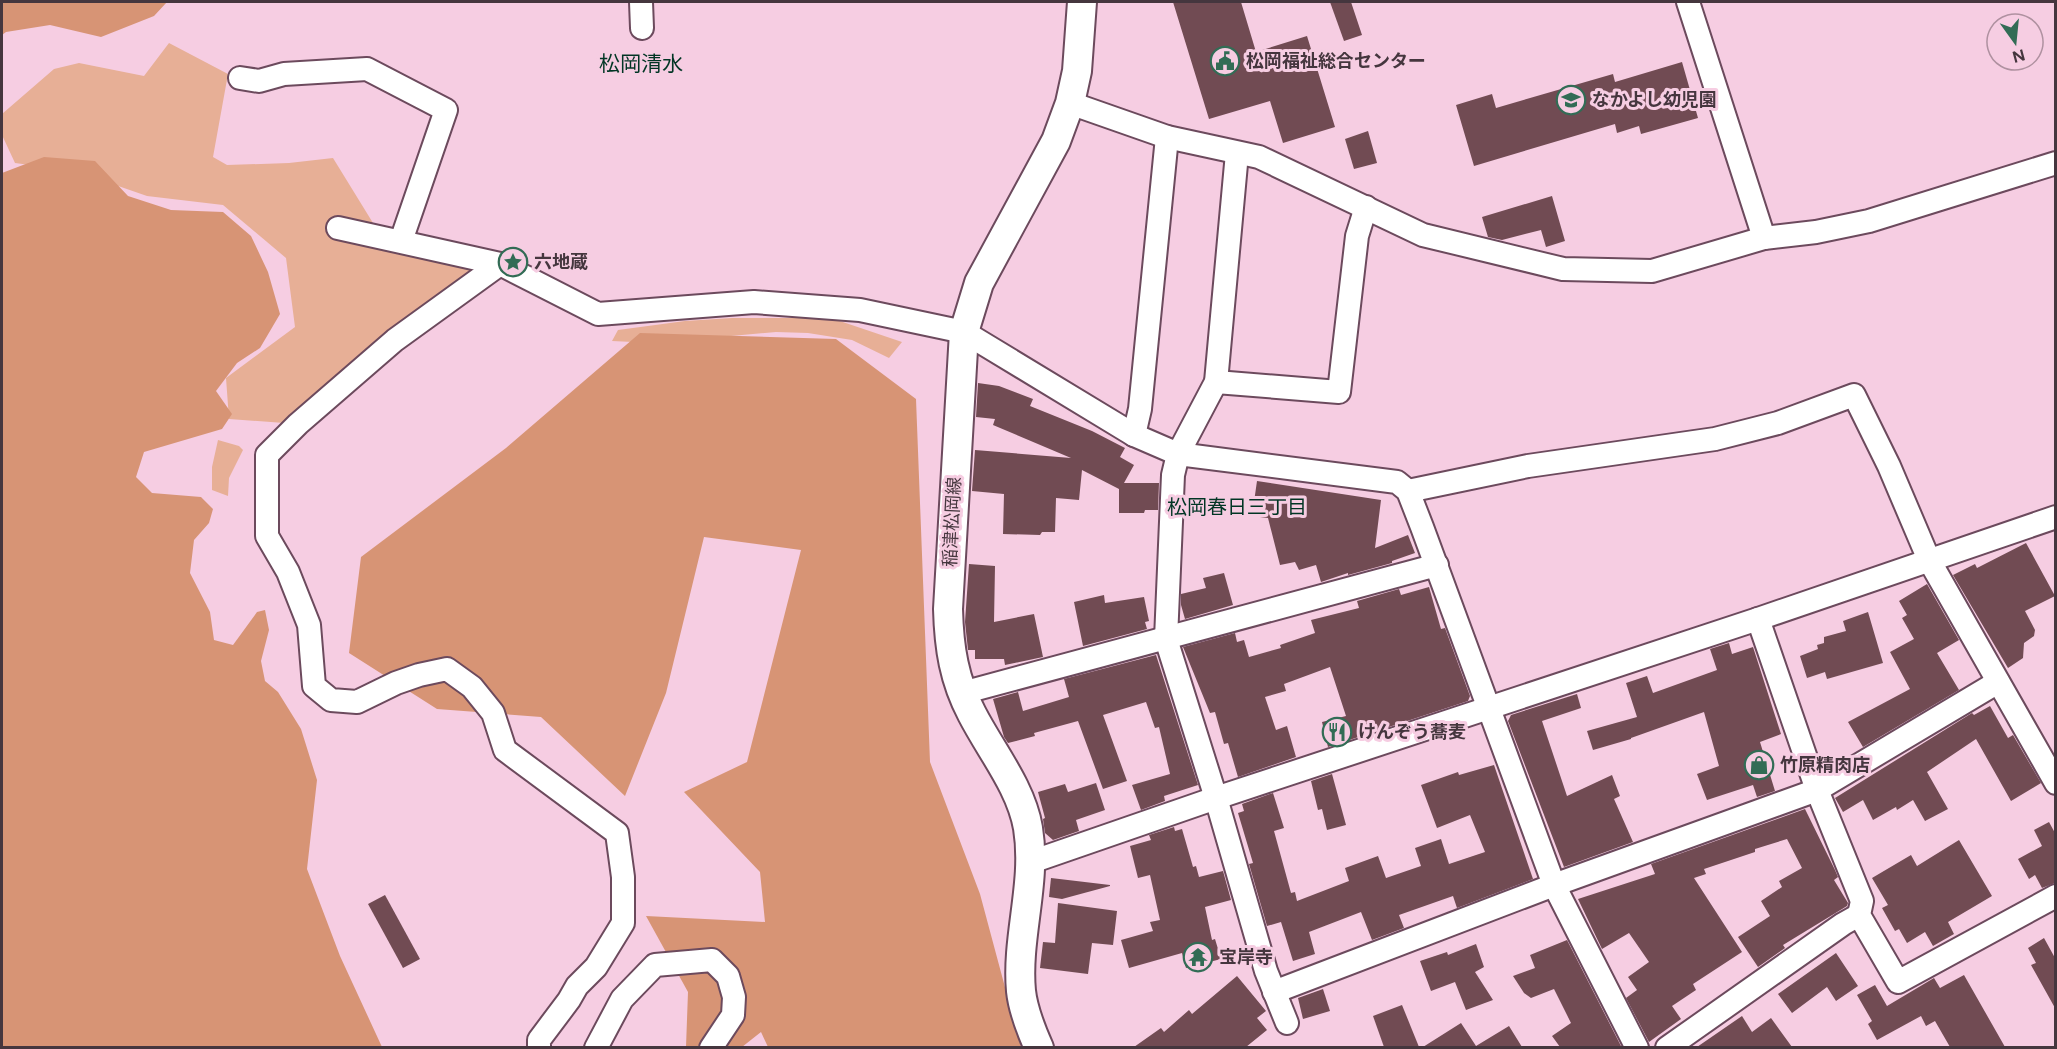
<svg xmlns="http://www.w3.org/2000/svg" width="2057" height="1049" viewBox="0 0 2057 1049" font-family="Figtree,'Noto Sans JP',sans-serif">
<rect width="100%" height="100%" fill="#f6cde2"/>
<!-- green -->
<g fill="#e7af96">
<polygon points="169,43 228,74 213,157 227,165 289,163 333,158 381,236 500,264 298,424 229,419 226,378 295,327 286,258 223,205 147,196 75,171 15,163 2,135 2,114 54,69 79,63 144,76"/>
<polygon points="732,318 831,318 902,342 889,358 852,340 808,333 776,332 654,343 612,341 618,330 685,321"/>
<polygon points="218,440 239,446 243,450 229,478 228,496 212,490 212,467"/>
</g>
<!-- forest -->
<g fill="#d79475">
<polygon points="2,2 167,2 154,16 101,37 50,25 6,32 2,35"/>
<polygon points="44,157 95,161 128,196 171,210 223,212 251,236 268,272 280,314 260,348 237,363 216,391 232,414 222,429 144,452 136,477 152,493 201,497 213,509 209,523 194,540 190,573 210,612 214,640 233,645 257,612 265,610 269,630 261,661 265,681 278,692 301,729 317,780 307,869 340,956 382,1047 2,1047 2,173"/>
<polygon points="640,333 836,339 916,399 930,762 980,894 1021,1047 768,1047 761,1032 742,1047 686,1047 688,992 646,916 765,922 760,872 684,792 747,762 801,550 704,537 666,693 625,796 541,717 437,709 349,653 361,557 506,448"/>
</g>
<!-- building -->
<g fill="#714b53">
<polygon points="1173,2 1241,2 1256,52 1307,36 1335,127 1283,143 1270,101 1209,119"/>
<polygon points="1330,2 1351,2 1362,35 1344,41"/>
<polygon points="1682,62 1698,118 1641,134 1639,126 1617,133 1615,124 1474,166 1456,105 1492,94 1496,108 1613,74 1615,82"/>
<polygon points="1368,131 1377,163 1354,169 1345,139"/>
<polygon points="1552,196 1565,241 1546,247 1541,230 1502,240 1488,237 1482,217"/>
<polygon points="978,383 999,386 1033,399 1030,406 1092,431 1125,448 1120,457 1134,465 1124,483 1159,483 1158,510 1145,510 1144,513 1119,513 1119,489 1082,470 1079,500 1056,498 1055,532 1042,532 1040,535 1003,534 1004,494 972,491 975,450 1071,458 993,425 995,419 976,417"/>
<polygon points="1257,481 1381,500 1375,548 1408,535 1415,553 1392,561 1392,563 1348,575 1348,573 1321,582 1316,565 1299,570 1295,562 1280,565 1268,518 1252,516"/>
<polygon points="2026,543 2055,596 2025,611 2035,630 2034,636 2024,643 2023,658 2008,668 1953,575 1975,564 1977,568"/>
<polygon points="969,564 995,566 994,622 1034,614 1043,657 1005,665 1004,659 975,659 975,650 968,650 965,622"/>
<polygon points="1224,573 1233,605 1185,619 1181,605 1181,594 1206,588 1203,578"/>
<polygon points="1927,584 1959,640 1937,653 1959,690 1863,747 1848,722 1910,689 1890,652 1914,639 1902,618 1907,615 1899,601"/>
<polygon points="1429,587 1441,629 1445,628 1470,696 1468,701 1328,747 1322,722 1346,716 1330,667 1284,684 1286,691 1265,697 1276,730 1287,726 1296,757 1238,777 1228,743 1224,744 1215,712 1210,713 1183,647 1235,633 1237,642 1244,640 1249,657 1281,648 1280,645 1315,633 1311,620 1359,608 1357,601 1399,589 1401,595"/>
<polygon points="1104,595 1105,603 1144,597 1149,621 1145,622 1147,629 1083,646 1074,602"/>
<polygon points="1868,612 1883,663 1827,679 1825,672 1807,678 1800,656 1818,649 1817,645 1824,643 1824,637 1846,631 1843,621"/>
<polygon points="1729,643 1732,654 1753,647 1781,734 1760,742 1775,791 1757,797 1753,785 1707,800 1697,774 1719,766 1704,712 1631,738 1631,739 1593,750 1587,731 1637,717 1626,683 1647,676 1653,693 1717,670 1710,649"/>
<polygon points="1156,655 1198,785 1164,796 1165,801 1141,810 1132,785 1170,774 1159,727 1155,728 1146,702 1103,715 1127,781 1103,789 1078,721 1034,733 1035,736 1008,743 1004,737 993,699 1018,692 1023,711 1069,697 1064,679"/>
<polygon points="1577,694 1581,708 1542,721 1567,796 1612,775 1620,796 1614,799 1633,842 1564,867 1508,721 1511,715"/>
<polygon points="1990,706 2008,738 2013,735 2041,783 2011,801 1976,739 1927,772 1948,809 1925,821 1913,800 1897,810 1896,807 1873,820 1863,800 1843,812 1835,798 1972,713 1974,715"/>
<polygon points="1494,765 1533,879 1457,908 1453,896 1399,915 1404,928 1372,940 1361,912 1309,932 1315,954 1293,961 1281,922 1267,926 1249,864 1253,863 1238,813 1244,811 1242,804 1273,793 1284,828 1274,831 1291,893 1295,892 1297,901 1349,881 1345,868 1378,856 1386,878 1421,866 1415,848 1441,839 1449,864 1485,852 1470,815 1437,828 1421,785 1458,772 1459,775"/>
<polygon points="1332,774 1346,825 1327,830 1322,809 1318,810 1311,781"/>
<polygon points="1096,783 1105,810 1076,820 1079,831 1053,840 1045,833 1043,819 1045,818 1038,792 1065,784 1068,792"/>
<polygon points="1805,809 1835,870 1838,877 1834,880 1848,903 1847,906 1783,945 1785,948 1758,967 1738,937 1770,916 1761,901 1782,887 1779,881 1802,868 1787,839 1755,849 1755,852 1704,869 1706,874 1694,878 1742,952 1693,984 1696,990 1672,1006 1681,1019 1649,1042 1626,998 1637,990 1628,977 1649,962 1629,933 1602,949 1578,899 1655,874 1651,864"/>
<polygon points="2049,822 2055,833 2055,883 2042,888 2035,875 2029,879 2018,859 2042,846 2034,830"/>
<polygon points="1174,827 1175,831 1182,829 1193,867 1196,866 1199,877 1223,871 1231,900 1205,907 1212,940 1215,939 1221,959 1186,968 1182,953 1129,968 1121,940 1153,931 1150,922 1160,920 1150,875 1138,878 1130,846 1151,840 1149,835"/>
<polygon points="1959,840 1992,896 1948,922 1954,934 1933,946 1925,932 1907,943 1899,929 1895,931 1882,908 1888,905 1872,878 1911,855 1917,866"/>
<polygon points="1051,878 1110,885 1110,886 1062,899 1049,897"/>
<polygon points="385,895 420,959 403,968 368,904"/>
<polygon points="1058,903 1117,911 1113,945 1092,943 1088,974 1040,968 1043,942 1055,943"/>
<polygon points="2044,938 2055,958 2055,1008 2031,965 2036,963 2028,948"/>
<polygon points="1567,940 1621,1046 1618,1047 1560,1047 1552,1036 1571,1023 1554,989 1531,998 1524,993 1513,976 1535,968 1530,955"/>
<polygon points="1476,944 1484,967 1475,972 1493,1000 1466,1010 1455,982 1431,991 1420,961 1447,952 1448,955"/>
<polygon points="1836,953 1858,986 1836,1001 1827,987 1792,1013 1778,994"/>
<polygon points="1964,975 2005,1047 1950,1047 1935,1021 1926,1026 1921,1016 1877,1040 1868,1024 1872,1021 1857,995 1875,985 1887,1006 1934,978 1940,988"/>
<polygon points="1237,976 1266,1011 1257,1018 1267,1030 1246,1047 1134,1047 1161,1028 1164,1032 1189,1010 1192,1014"/>
<polygon points="1323,989 1330,1011 1303,1019 1298,998"/>
<polygon points="1402,1005 1419,1047 1384,1047 1373,1016"/>
<polygon points="1742,1016 1752,1032 1771,1018 1792,1047 1697,1047"/>
<polygon points="1461,1023 1476,1046 1509,1026 1522,1047 1423,1047"/>
</g>
<g fill="none" stroke-linecap="round" stroke-linejoin="round">
<!-- minor casing -->
<g stroke="#6c4a5d" stroke-width="26">
<g id="minor">
<polyline points="641,2 642,28"/>
<polyline points="1688,2 1764,238"/>
<polyline points="240,78 259,81 284,74 367,69 446,110 401,241"/>
<polyline points="1070,103 1167,137 1259,157 1423,235 1563,269 1652,271 1764,238 1816,232 1869,221 2056,163"/>
<polyline points="1237,153 1216,382 1178,454 1173,475 1166,639 1216,798 1266,971 1287,1023"/>
<polyline points="338,228 500,264 598,314 754,302 860,310 964,332 1134,435 1178,454 1397,482 1408,491 1422,527 1554,885 1637,1048"/>
<polyline points="500,264 395,340 298,424 267,455 267,536 288,572 309,625 314,686 331,700 357,702 396,683 419,675 447,669 472,687 493,713 505,750 617,833 623,877 623,923 596,967 577,986 569,1000 539,1040 539,1048"/>
<polyline points="1216,382 1339,392 1357,236 1366,207"/>
<polyline points="1134,435 1140,409 1167,137"/>
<polyline points="1408,491 1528,466 1715,439 1778,423 1854,395 1889,466 1929,560 2056,783"/>
<polyline points="1758,619 1817,790 1862,901 1859,915 1898,982 2056,896"/>
<polyline points="962,693 1437,565"/>
<polyline points="1031,862 1216,798 1758,619 2056,517"/>
<polyline points="1274,992 1554,885 1817,790 1998,682"/>
<polyline points="596,1048 622,999 655,965 712,960 728,976 734,997 733,1015 711,1048"/>
<polyline points="1667,1048 1843,924 1859,915"/>
</g>
</g>
<!-- major casing -->
<g stroke="#6c4a5d" stroke-width="32">
<path id="major" d="M1039,1048C1031,1030 1023,1010 1021,991C1016,937 1037,883 1028,828C1021,787 991,751 972,714C954,680 949,648 948,609L964,332L979,283L1056,141L1070,103L1077,71L1082,2"/>
</g>
<!-- minor -->
<use href="#minor" stroke="#fff" stroke-width="22"/>
<!-- major -->
<use href="#major" stroke="#fff" stroke-width="28"/>
</g>
<!-- icons -->
<defs>
<g id="civic-ring" transform="scale(1.5)"><circle r="9.5" fill="#f6cde2" stroke="#326c55" stroke-width="1.5"/><path d="M-.6-6.5H3V-4.5H.6V-3L4-1V1h2V6H-6V1h2V-1L-.6-3ZM-1.2 2.5V6h2.4V2.5Z" fill="#326c55"/></g>
<g id="school-ring" transform="scale(1.5)"><circle r="9.5" fill="#f6cde2" stroke="#326c55" stroke-width="1.5"/><path d="M0-5L7-2L0 1L-7-2ZM-4 1L0 2.5L4 1V4Q0 6-4 4Z" fill="#326c55"/></g>
<g id="sight-ring" transform="scale(1.5)"><circle r="9.5" fill="#f6cde2" stroke="#326c55" stroke-width="1.5"/><path d="M0-6L1.8-2.2L6-1.7L2.9 1.2L3.7 5.4L0 3.3L-3.7 5.4L-2.9 1.2L-6-1.7L-1.8-2.2Z" fill="#326c55"/></g>
<g id="restaurant-ring" transform="scale(1.5)"><circle r="9.5" fill="#f6cde2" stroke="#326c55" stroke-width="1.5"/><path d="M-5-6h1v4h1v-4h1v4h1v-4h1v5L-1.5 .5V6h-2V.5L-5-1ZM5-6V6H3V1.5H1.5Q1.5-4 5-6Z" fill="#326c55"/></g>
<g id="shop-ring" transform="scale(1.5)"><circle r="9.5" fill="#f6cde2" stroke="#326c55" stroke-width="1.5"/><path d="M-5-2.5h2.3a2.7 3.5 0 0 1 5.4 0H5L5.5 6h-11ZM-1.5-2.5h3a1.5 2.3 0 0 0-3 0Z" fill="#326c55"/></g>
<g id="temple-ring" transform="scale(1.5)"><circle r="9.5" fill="#f6cde2" stroke="#326c55" stroke-width="1.5"/><path d="M0-6L5-2H3V0L6.5 2.5H4V6H1.5V3h-3V6H-4V2.5H-6.5L-3 0V-2H-5Z" fill="#326c55"/></g>
</defs>
<g fill-rule="evenodd">
<use href="#civic-ring" x="1225" y="61"/>
<use href="#school-ring" x="1571" y="100"/>
<use href="#sight-ring" x="513" y="262"/>
<use href="#restaurant-ring" x="1337" y="732"/>
<use href="#shop-ring" x="1759" y="765"/>
<use href="#temple-ring" x="1198" y="957"/>
</g>
<g text-anchor="middle" stroke-width="6" stroke-linejoin="round" paint-order="stroke">
<!-- poi labels -->
<g font-size="18" font-weight="bold" fill="#45363e" stroke="#f6cde2" text-anchor="start">
<text x="1246" y="67">松岡福祉総合センター</text>
<text x="1592" y="106">なかよし幼児園</text>
<text x="534" y="268">六地蔵</text>
<text x="1358" y="738">けんぞう蕎麦</text>
<text x="1780" y="771">竹原精肉店</text>
<text x="1219" y="963">宝岸寺</text>
</g>
<!-- street labels -->
<g font-size="18" fill="#45363e" stroke="#f6cde2">
<text transform="translate(952 522) rotate(-87)" y="6">稲津松岡線</text>
</g>
<!-- neighbourhood labels -->
<g font-size="20" fill="#013524" stroke="#f6cde2">
<text x="1237" y="514">松岡春日三丁目</text>
</g>
<!-- quarter labels -->
<g font-size="21" fill="#013524" stroke="#f6cde2">
<text x="641" y="71">松岡清水</text>
</g>
</g>
<!-- border -->
<rect width="2057" height="1049" fill="none" stroke="#45363e" stroke-width="6"/>
<!-- north arrow -->
<g transform="translate(2015 42) rotate(165)"><circle r="28" fill="#f6cde2" stroke="#af91a0" stroke-width="1.5"/>
<path d="M0-4.5L10 22L0 15L-10 22Z" fill="#326c55"/>
<text y="-9" font-size="16" font-weight="bold" text-anchor="middle" fill="#45363e">N</text>
</g>
</svg>
